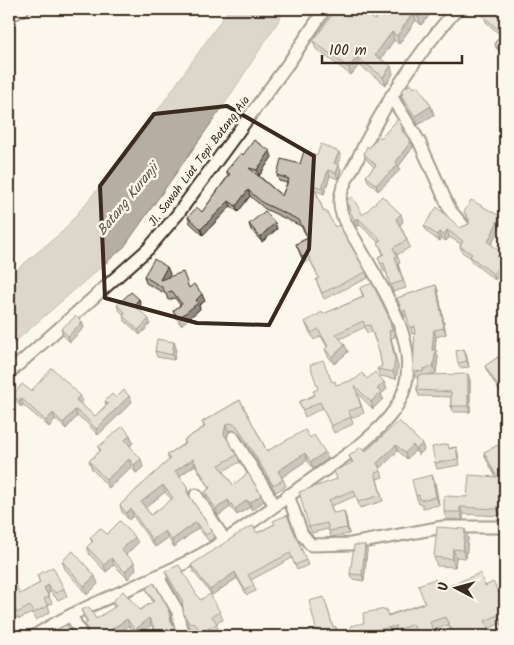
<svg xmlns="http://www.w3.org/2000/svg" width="514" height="645" viewBox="0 0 514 645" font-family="Kalam,sans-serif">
<rect width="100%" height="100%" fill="#fbf7ec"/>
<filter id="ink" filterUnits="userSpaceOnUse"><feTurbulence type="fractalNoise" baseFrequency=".02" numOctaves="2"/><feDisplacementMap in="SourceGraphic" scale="10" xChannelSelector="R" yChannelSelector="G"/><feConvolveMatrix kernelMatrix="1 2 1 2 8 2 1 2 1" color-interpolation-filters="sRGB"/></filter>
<g filter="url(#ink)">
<!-- water -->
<polygon fill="#b6aea2" stroke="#85796d" points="229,9 286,9 226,102 124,247 9,347 9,276 63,231 132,147"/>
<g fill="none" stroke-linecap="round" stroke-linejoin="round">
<!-- minor casing -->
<g stroke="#3b2a1e" stroke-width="15">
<g id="minor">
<polyline points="9,16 23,9"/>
<polyline points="502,44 505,41"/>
<polyline points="391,96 419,141 450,210 464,227"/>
<polyline points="9,373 148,249 177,215 290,61 325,9"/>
<polyline points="233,437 274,504"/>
<polyline points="196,495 224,539"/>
<polyline points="288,495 302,534 311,545 351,544 443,527 505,527"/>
<polyline points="158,577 178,612 180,625 186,636"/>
<polyline points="71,615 82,636"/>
<path d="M34,636C84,604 141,586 193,559C235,537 276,504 315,477C343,457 375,438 395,409C431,354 382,289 356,241C349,229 339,215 340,200C341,187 349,175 355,164C382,107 415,56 457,9"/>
</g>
</g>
<!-- minor -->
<use href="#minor" stroke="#fbf7ec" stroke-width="11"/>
</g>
<!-- wall -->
<g fill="#afa99f" stroke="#3b2a1e" fill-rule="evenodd">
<polygon points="336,9 370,9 371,12 368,16 375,20 382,11 379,9 435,9 421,25 416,20 399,44 394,40 381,59 393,74 386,85 359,65 351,75 316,49 313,41"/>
<polygon points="477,9 505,9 505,29 500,35 486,22 484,16"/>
<polygon points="505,44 505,60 500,51 498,46"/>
<polygon points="414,88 431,106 434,115 418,125 404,103 401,95 402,94 401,90"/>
<polygon points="402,126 404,131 404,134 413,147 399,166 400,170 378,191 368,181 366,176 374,167 366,159 364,154 369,148 381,138"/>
<polygon points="243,155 272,157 259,176 258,175 282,196 287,183 279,181 277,175 300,164 317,155 341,157 338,164 341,170 338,179 330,176 324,194 316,191 324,212 366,272 368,278 324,299 316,280 319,278 310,260 304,263 296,244 308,238 301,226 265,209 250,196 238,212 231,206 203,235 190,223 188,217 202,212 228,176 226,171"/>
<polygon points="346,201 363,215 403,222 400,225 407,240 410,247 397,255 400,263 398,264 406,288 393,292 386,271 384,272 378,257 383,254 378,242 360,225 357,227"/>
<polygon points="464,212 500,216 502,222 491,244 503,258 501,261 504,267 495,280 472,262 471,258 462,252 460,246 461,244 449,237 446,241 441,238 439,241 427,232 424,226 460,228 469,224 469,222"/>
<polygon points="275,223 277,229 262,242 251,230 249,224"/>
<polygon points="167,267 170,274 168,277 189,288 205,301 199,305 200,309 181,325 176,318 173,311 180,305 175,298 168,300 166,294 146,283 144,276"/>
<polygon points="436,285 438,291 446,334 436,337 435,350 438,357 436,373 427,375 470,380 470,412 453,412 451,406 451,397 419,396 417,390 418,378 416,378 413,371 415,333 412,334 407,316 405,317 397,298"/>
<polygon points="360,288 390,322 395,337 391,338 398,367 396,379 380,376 377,369 382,366 379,351 372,332 367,333 365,327 340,339 348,352 334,364 328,356 325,349 327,347 321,336 314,340 308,329 305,322 363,297"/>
<polygon points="117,305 141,305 138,308 150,324 140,335 125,321 123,316 124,315 119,310"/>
<polygon points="82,322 84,328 70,342 63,335 61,329"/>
<polygon points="174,342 176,348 174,360 157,357 155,351"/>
<polygon points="466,354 469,367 460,368 458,363"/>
<polygon points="498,357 500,392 487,371 485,366"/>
<polygon points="367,379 384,382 387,389 381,394 383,399 373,409 357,393 364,413 351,418 353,424 334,433 323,408 305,417 299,402 314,395 332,382 336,385"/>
<polygon points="31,391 83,401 80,404 95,416 106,405 105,401 116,398 129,396 132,402 98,435 85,421 77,416 66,429 55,419 49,427 23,405 21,407 15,401 13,395"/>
<path d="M240,400L267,451L310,438L328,459L313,469L307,460L282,477L286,486L276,492L239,433L233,430L229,431L227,439L237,455L240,462L223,471L233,485L264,501L252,510L250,507L237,515L230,507L218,516L207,499L205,492L209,489L195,465L179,476L189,492V496L212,531L214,538L209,541L198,528L174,547L168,538L155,547L133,516L129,520L122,512L120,505L169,460L167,455L185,443L184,440L204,427L202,422ZM165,492L172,500L151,515L145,507Z"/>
<polygon points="399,421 422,444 424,450 419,455 415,451 407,459 398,451 380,469 383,477 377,479 383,501 360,508 356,496 331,506 333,513 346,517 349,534 331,537 328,529 312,533 309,527 337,479 352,463 349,456 365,452"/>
<polygon points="130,435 133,443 130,446 143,467 136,473 131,467 109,488 92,469 89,461 100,451 98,447"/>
<polygon points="505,443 505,514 500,513 500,516 463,514 463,520 446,519 444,512 467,497 496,477 486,459 484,452"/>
<polygon points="456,447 458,453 460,465 437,469 435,463 450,448"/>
<polygon points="432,475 435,483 439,505 423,508 422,504 419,504 416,496"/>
<polygon points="287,515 308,565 297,570 292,558 251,580 256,591 247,595 237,578 212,595 193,571 191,565 275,524"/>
<polygon points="107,534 138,543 126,555 136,569 128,579 114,565 106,572 89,554 87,547 92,542 90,538"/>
<polygon points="468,538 466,558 456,557 455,567 437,566 434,557"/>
<polygon points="367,550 364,581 352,579 350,574"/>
<polygon points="62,561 98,584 87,595 65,569"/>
<polygon points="165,571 200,600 220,612 223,620 216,623 219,632 212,636 201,636 197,630 193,632 187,623 184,615 182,605 168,579"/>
<polygon points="37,575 64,589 67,596 58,600 50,592 48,594 52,603 48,605 50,612 36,620 32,613 19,619 18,617 9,622 9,589 20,594 40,583"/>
<polygon points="485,586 505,603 505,627 503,628 501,623 489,629 491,636 454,636 448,625 433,630 416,632 405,636 395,636 394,635 385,636 318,636 326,604 333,627 336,627 338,632 351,630 364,623 425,603 439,590"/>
<polygon points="146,588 171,615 173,625 178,636 158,636 151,625 138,636 129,626 114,636 81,636 83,635 88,631 85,624 87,623 81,610 96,619 114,608 112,602 140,610 153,602 149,595"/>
</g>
<!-- shaded-wall -->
<g fill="#8f8982" stroke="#3b2a1e">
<polygon points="365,9 370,9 371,12 366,19 363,12"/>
<polygon points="426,9 435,9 421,25 418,17"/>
<polygon points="413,13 416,20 399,44 397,36"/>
<polygon points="505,20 505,29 500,35 498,29"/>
<polygon points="392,32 394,40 378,63 375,55"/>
<polygon points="357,57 359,65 351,75 349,68"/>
<polygon points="391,66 393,74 386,85 383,77"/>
<polygon points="431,106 434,115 418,125 415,116"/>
<polygon points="411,141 413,147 399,166 400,170 378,191 376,185 396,162"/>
<polygon points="270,151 272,157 259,176 257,170"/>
<polygon points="339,152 341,157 336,169 334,163"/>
<polygon points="339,165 341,170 338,179 336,173"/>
<polygon points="328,170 330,176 324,194 322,188"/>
<polygon points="248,190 250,196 238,212 236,206"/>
<polygon points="229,201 231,206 203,235 201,229"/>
<polygon points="401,214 403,222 399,226 396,219"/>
<polygon points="500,216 502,222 490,248 488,242"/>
<polygon points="358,218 360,225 357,227 354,220"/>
<polygon points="275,223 277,229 262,242 260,237"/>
<polygon points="447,230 449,237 446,241 444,235"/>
<polygon points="439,232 441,238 439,241 437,235"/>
<polygon points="501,252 503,258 499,263 497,257"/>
<polygon points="502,261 504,267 495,280 493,274"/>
<polygon points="167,267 170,274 162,286 160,280"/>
<polygon points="436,285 438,291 446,334 444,328"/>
<polygon points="202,294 205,301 199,305 200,309 181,325 179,318 196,300"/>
<polygon points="139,299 141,305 136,310 134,305"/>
<polygon points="149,319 150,324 140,335 138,330"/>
<polygon points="82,322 84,328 70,342 68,336"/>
<polygon points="434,330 436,337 434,356 432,350"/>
<polygon points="389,331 391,338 398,367 396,379 393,372"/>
<polygon points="174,342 176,348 174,360 172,355"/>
<polygon points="345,345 348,352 334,364 332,357"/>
<polygon points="464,349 466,354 469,367 467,361"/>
<polygon points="436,350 438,357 436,373 433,367"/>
<polygon points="468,374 470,380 470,412 468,406"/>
<polygon points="505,381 505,388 500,392 498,386"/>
<polygon points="384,382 387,389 381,394 383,399 373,409 371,402 377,389"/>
<polygon points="80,395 83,401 78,406 76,400"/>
<polygon points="129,396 132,402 98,435 96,429"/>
<polygon points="21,398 23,405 21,407 19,401"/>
<polygon points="75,410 77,416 66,429 63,423"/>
<polygon points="53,413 55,419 49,427 46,421"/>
<polygon points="226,424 229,431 226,440 224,434"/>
<polygon points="130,435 133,443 128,447 125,440"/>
<polygon points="422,444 424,450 419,455 416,449"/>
<polygon points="396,445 398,451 380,469 377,463"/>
<polygon points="413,445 415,451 407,459 405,453"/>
<polygon points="325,452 328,459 313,469 311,462"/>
<polygon points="305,453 307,460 281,478 278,471"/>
<polygon points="129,459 131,467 109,488 106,480"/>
<polygon points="141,459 143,467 136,473 134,465"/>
<polygon points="193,459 195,465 177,478 175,471"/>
<polygon points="432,475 435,483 439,505 436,497"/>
<polygon points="163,485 165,492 144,509 141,502"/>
<polygon points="261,495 264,501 252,510 250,503"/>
<polygon points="228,500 230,507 218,516 216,509"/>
<polygon points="247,500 250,507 237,515 235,509"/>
<polygon points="498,506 500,513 500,516 497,509"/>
<polygon points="460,507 463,514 463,520 460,512"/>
<polygon points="131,509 133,516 129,520 126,513"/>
<polygon points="344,511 346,517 349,534 347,528"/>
<polygon points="196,522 198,528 174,547 172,540"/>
<polygon points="465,529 468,538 466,558 463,550"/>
<polygon points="165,531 168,538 155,547 152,540"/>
<polygon points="135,537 138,543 124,557 121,550"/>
<polygon points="365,545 367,550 364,581 362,575"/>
<polygon points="453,549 456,557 455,567 452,559"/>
<polygon points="111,558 114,565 106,572 104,565"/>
<polygon points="134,562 136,569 128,579 125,572"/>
<polygon points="235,572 237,578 212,595 210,590"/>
<polygon points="95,576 98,584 87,595 84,586"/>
<polygon points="48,585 50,592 47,594 44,588"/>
<polygon points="168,608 171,615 173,628 171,621"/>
<polygon points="149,618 151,625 138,636 135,630"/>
<polygon points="127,619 129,626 114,636 101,636"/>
</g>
<!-- building -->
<g fill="#ccc4b9" stroke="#3b2a1e" fill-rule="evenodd">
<polygon points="336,9 365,9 363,12 375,20 384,9 426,9 418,17 413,13 397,36 392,32 375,55 391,66 383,77 357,57 349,68 313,41"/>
<polygon points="481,9 505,9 505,20 498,29 483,16 486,13"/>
<polygon points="505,44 505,58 498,46"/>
<polygon points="411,84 414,88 418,85 431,106 415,116 401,95 403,94 401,90"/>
<polygon points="398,119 402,126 402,131 411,141 396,162 398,165 376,185 366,176 376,165 364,154 367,146 369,148 379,136 381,138"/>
<polygon points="254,140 270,151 257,170 249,168 282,196 289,179 277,175 281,159 300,164 304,151 317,155 321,144 339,152 334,163 339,165 336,173 328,170 322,188 313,185 324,212 326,211 335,227 339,225 366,272 322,293 316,280 319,278 308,255 302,257 296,244 308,238 299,220 263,203 248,190 236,206 229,201 201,229 188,217 197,207 202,212 230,174 226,171 241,153 243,155"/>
<polygon points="382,196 401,214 396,219 407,240 393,248 397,256 395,257 403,281 390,285 384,263 381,264 378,257 384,254 378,242 381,240 358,218 354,220 346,201 352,197 363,215"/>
<polygon points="471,200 500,216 488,242 501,252 497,257 502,261 493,274 470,256 472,254 460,246 463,241 447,230 444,235 439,232 437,235 424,226 437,207 460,228 469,224 469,219 464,212"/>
<polygon points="265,211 275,223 260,237 249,224"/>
<polygon points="154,259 167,267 160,280 183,272 189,288 194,284 202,294 196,300 198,303 179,318 173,311 182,304 172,291 165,293 163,288 144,276"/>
<polygon points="372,283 388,315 392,330 389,331 395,360 393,372 377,369 382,366 379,351 370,325 365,326 363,321 336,334 345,345 332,357 325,349 328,346 318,329 312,333 305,322 322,312 323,314 364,297 360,288"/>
<polygon points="436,285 444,328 434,330 432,350 436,350 433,367 423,369 423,372 413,371 415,326 410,328 405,310 402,311 397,298"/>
<polygon points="131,292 139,299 134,305 149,319 138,330 123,316 126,313 117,305"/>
<polygon points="76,316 82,322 68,336 61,329"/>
<polygon points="157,339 174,342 172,355 155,351"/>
<polygon points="464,349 467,361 458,363 456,351"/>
<polygon points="498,357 505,369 505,381 498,386 485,366"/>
<polygon points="323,360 332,382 335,381 336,385 356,379 362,373 367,379 375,372 384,382 377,389 380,392 371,402 355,386 361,407 348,411 351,417 331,426 320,402 303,410 299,402 315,395 313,391 318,389 310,365"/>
<polygon points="52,368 80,395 76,400 95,416 108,404 105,401 112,394 116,398 124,390 129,396 96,429 83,415 75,410 63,423 53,413 46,421 21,398 19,401 13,395 22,384 31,391"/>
<polygon points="468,374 468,406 451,406 451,392 417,390 418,375"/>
<path d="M240,400L267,451L305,430L310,438L314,435L325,452L311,462L305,453L278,471L283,480L273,485L237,426L231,423L226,424L224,434L237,455L219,465L233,485L248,473L261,495L250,503L247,500L235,509L228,500L216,509L205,492L210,488L193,459L175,471L187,486V492L212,531L206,535L196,522L172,540L165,531L152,540L131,509L126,513L120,505L170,459L167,455L186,443L184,440L205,427L202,422ZM163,485L173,498L151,515L141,502Z"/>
<polygon points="399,421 422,444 416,449 413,445 405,453 396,445 377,463 381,471 375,473 381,495 358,502 354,490 329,500 333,513 344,511 347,528 329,531 327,523 309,527 299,492 337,479 334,471 353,462 349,456 361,447 365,452"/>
<polygon points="123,426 130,435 125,440 141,459 134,465 129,459 106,480 89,461 101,450 98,447"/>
<polygon points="504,442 505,443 505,507 498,506 497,509 460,507 460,512 444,512 444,496 467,497 469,475 497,477 484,452"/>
<polygon points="448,444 449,449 456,447 458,459 435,463 432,447"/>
<polygon points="432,475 436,497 420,500 419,495 416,496 412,480"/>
<polygon points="287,515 306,560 295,565 290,553 248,575 254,585 245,590 235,572 210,590 191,565 244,530 253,526 257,533 275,524 273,521"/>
<polygon points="120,521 135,537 121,550 134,562 125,572 111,558 104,565 87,547 93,541 90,538 100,528 107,534"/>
<polygon points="437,527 465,529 463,550 453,549 452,559 434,557"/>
<polygon points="354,545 365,545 362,575 350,574"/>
<polygon points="73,551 95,576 84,586 62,561"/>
<polygon points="179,565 200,600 210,594 220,612 212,616 217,624 201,633 194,622 190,624 184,615 182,600 165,571"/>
<polygon points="53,567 64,589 55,593 48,585 44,588 49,597 44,599 48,606 33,613 30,606 17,613 15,610 9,614 9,589 16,585 20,594 40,583 37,575"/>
<polygon points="480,573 485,586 493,582 505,603 505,618 500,620 498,615 485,621 489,629 476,636 455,636 445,617 430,622 435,636 418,636 413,624 393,632 397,626 365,632 366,636 318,636 309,601 324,597 333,627 336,627 337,633 351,630 350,626 364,623 363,613 386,609 388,616 425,603 418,585 435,579 439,590"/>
<polygon points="154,583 168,608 171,621 177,633 173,635 174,636 159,636 149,618 135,630 127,619 101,636 81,636 83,635 88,631 85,624 88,622 81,610 89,607 96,619 116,606 112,602 123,591 140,610 154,601 146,588"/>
<polygon points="66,625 73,636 45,636"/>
<polygon points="273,630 276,636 257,636"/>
<polygon points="11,631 16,636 9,636 9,633"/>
</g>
</g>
<!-- marked area -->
<path d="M0 0H514V645H0ZM227,106L314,156L309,249L269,325L197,323L105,298L100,186L154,114Z" fill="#fbf7ec" fill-opacity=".55" fill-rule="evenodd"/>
<path fill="none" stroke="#3b2a1e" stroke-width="4" stroke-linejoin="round" d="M227,106L314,156L309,249L269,325L197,323L105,298L100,186L154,114Z"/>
<g text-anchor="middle" stroke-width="5" stroke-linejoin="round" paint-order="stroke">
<!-- street labels -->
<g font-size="12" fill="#3b2a1e" stroke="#fbf7ec">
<text transform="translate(199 161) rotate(-53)" y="4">Jl. Sawah Liat Tepi Batang Aia</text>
</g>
<!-- water labels -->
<g font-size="14" font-style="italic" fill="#605246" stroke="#fbf7ec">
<text transform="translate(127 199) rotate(-51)" y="5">Batang Kuranji</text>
</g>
</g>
<!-- margin -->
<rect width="514" height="645" fill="none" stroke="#fbf7ec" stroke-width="30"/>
<rect x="15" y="15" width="484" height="615" fill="none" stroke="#3b2a1e" stroke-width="2" filter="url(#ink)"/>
<!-- north arrow -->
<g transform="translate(456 588) rotate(276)" stroke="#fbf7ec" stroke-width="4" paint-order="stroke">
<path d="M0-4L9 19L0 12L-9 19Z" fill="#3b2a1e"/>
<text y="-8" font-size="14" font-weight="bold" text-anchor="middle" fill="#3b2a1e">U</text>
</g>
<!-- scale -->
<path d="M322 55v8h140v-8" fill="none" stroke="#3b2a1e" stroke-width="2.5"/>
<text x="329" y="55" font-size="15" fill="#3b2a1e" stroke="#fbf7ec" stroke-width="4" paint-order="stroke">100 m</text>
</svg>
